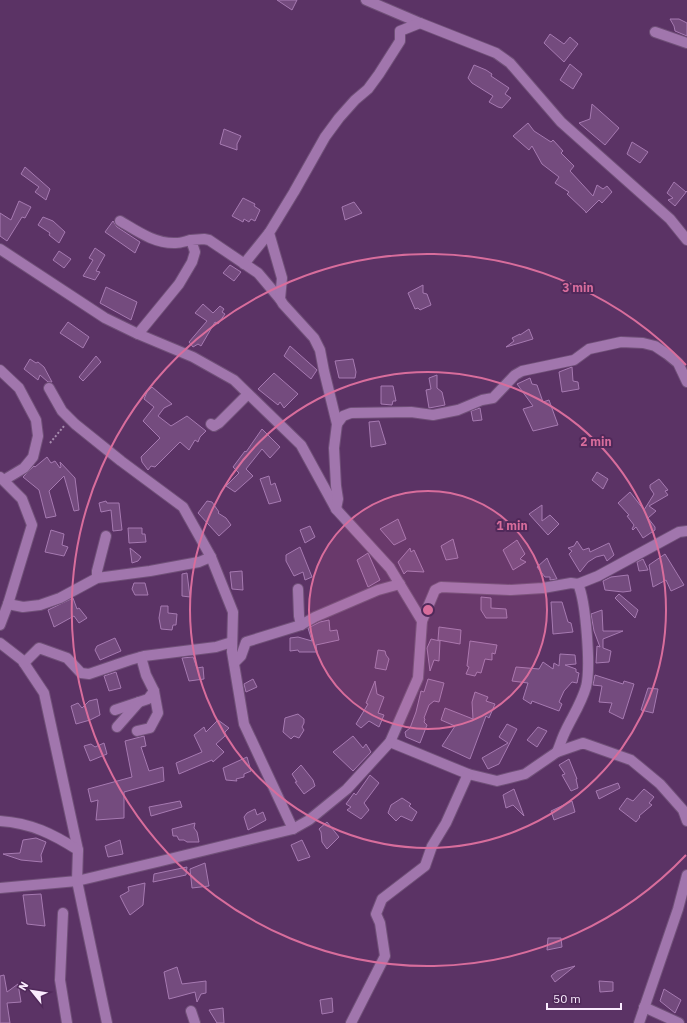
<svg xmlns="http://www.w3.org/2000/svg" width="687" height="1023" viewBox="0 0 687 1023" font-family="'IBM Plex Sans',sans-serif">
<rect width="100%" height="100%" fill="#5b3365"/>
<!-- building -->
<g fill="#744b7e" stroke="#a67ab1">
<polygon points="277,0 297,0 292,10"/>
<polygon points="670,19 679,19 687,23 687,36 675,31 674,26"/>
<polygon points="550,34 564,44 570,37 578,44 564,62 544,43"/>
<polygon points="570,64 582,74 573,89 560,80"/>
<polygon points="474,65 486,70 492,74 491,76 509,88 505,94 511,98 502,108 498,107 489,102 493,96 472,83 468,78"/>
<polygon points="592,104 619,128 605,145 579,123 590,119"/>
<polygon points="528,123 534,131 551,142 553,140 563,151 561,153 574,166 570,171 593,196 597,185 603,189 607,186 612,192 602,203 599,200 586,213 586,212 567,194 569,192 555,183 559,177 542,164 532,146 529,150 513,136"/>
<polygon points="224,129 241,136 237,144 237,150 220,144"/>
<polygon points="632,142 648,152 640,163 627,154"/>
<polygon points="25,167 50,189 46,200 35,192 39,187 21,174"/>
<polygon points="674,182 686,192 687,191 675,206 668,200 673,198 667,193"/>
<polygon points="243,198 255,204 254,206 260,210 255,221 251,219 249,222 244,219 243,222 232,216"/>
<polygon points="19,201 31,207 25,218 22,217 7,241 0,236 0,213 11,220"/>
<polygon points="354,202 362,213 345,220 342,207"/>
<polygon points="43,217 53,221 65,232 59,243 49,235 50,233 38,225"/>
<polygon points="113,221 117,227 140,242 135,253 105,232"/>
<polygon points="95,248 105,255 96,271 100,272 95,280 83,276 93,260 89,258"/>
<polygon points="59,251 71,259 64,268 53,260"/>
<polygon points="230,265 241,272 234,281 223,273"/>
<polygon points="423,285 423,293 427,294 431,305 420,310 418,308 415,309 408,293"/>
<polygon points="106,287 137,302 131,320 100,303"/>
<polygon points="203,304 213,313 220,306 224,309 222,312 225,314 218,324 215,322 201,346 198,344 193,347 189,342 207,321 195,313"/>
<polygon points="68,322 89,337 83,348 60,333"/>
<polygon points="529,329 533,339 506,347 514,341 512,338 520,334 520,335"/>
<polygon points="290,346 317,370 311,379 284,356"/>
<polygon points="96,356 101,362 83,381 79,377"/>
<polygon points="30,359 36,363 38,362 44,367 52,382 48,382 40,375 38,380 24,369"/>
<polygon points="353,359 356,372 355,378 339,378 335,361"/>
<polygon points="572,367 573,381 578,382 579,389 562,392 559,372"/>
<polygon points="274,373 298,394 284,408 280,402 278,405 258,389"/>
<polygon points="437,375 437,388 442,392 445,405 429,408 426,390 431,389 429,378"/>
<polygon points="530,378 532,384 537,385 543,402 549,400 558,425 533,431 523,409 533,406 517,384"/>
<polygon points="381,386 393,386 396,401 393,401 392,405 381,404"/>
<polygon points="152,387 172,404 164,408 158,416 171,426 187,416 206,431 200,437 198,442 195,440 189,450 180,442 155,467 151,466 148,470 142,462 141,457 160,438 143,421 154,407 144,399 147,392"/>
<polygon points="480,408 482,420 473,421 471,411"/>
<polygon points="379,421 386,444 371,447 369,422"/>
<polygon points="262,429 280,447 270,458 262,449 246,469 253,476 235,492 226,486 239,473 233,467 245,451 246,452"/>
<polygon points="47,457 51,463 55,461 60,468 61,467 60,462 75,478 79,510 74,511 64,476 49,491 56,516 46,518 39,490 23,477 34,466 35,467"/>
<polygon points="597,472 608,479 603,489 592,480"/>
<polygon points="269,476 271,485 275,483 281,501 269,504 260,479"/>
<polygon points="659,479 668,490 665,491 668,495 649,506 656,511 648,518 655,527 655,530 643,538 636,527 633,530 632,529 634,525 627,516 629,515 618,503 630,492 644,510 654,494 650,488 650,485"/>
<polygon points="106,501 107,503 119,503 122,530 113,531 111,510 101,512 99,503"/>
<polygon points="207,501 212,502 219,512 218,513 226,518 231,525 219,536 198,513"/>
<polygon points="542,505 542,521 550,515 559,524 548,535 529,514"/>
<polygon points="398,519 406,539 394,545 380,529"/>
<polygon points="310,526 315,537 305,543 300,530"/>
<polygon points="128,528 142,528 142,534 145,534 146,542 129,543"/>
<polygon points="51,530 64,534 62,545 68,547 64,556 45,552"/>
<polygon points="453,539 458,558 446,560 441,546"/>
<polygon points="517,540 525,554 520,559 526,562 513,570 503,550"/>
<polygon points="577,541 583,550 589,548 590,552 609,543 614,555 607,561 604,555 596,557 588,562 580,572 569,554 572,551 568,548 574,546"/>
<polygon points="300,547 312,577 305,580 303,572 294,576 286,561 286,555"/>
<polygon points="130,548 141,557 138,561 132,563"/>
<polygon points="410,548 411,552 414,550 424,572 407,571 404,574 398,562"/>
<polygon points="368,553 380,580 368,587 357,560"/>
<polygon points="665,554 684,585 671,591 666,580 653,587 649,565"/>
<polygon points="547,558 550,565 557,579 550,580 550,577 545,577 537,567"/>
<polygon points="643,559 648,570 639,571 637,562"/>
<polygon points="242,571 243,590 232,589 230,572"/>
<polygon points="187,573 190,597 182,596 182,574"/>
<polygon points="628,575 631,591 623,592 605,590 603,581 611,577"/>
<polygon points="134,583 145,583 148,595 135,595 132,589"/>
<polygon points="619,594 638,610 635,618 615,598"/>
<polygon points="481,597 491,598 491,608 506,609 507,618 486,618 481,610"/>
<polygon points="73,598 77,609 79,608 87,618 79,623 74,616 54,627 48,610"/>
<polygon points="551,602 562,602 568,622 571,623 573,632 553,634"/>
<polygon points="161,606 168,606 168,613 177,614 176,625 173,625 172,630 161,629 159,618"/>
<polygon points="602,610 603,631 623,631 603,639 603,648 611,651 609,662 596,663 597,646 600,647 594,631 591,614"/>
<polygon points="329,620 330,631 337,630 339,640 316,645 317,652 299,652 298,650 290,651 290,638 298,637 312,641 308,628 320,622"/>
<polygon points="439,627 461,630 460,644 438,640"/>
<polygon points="115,638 121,651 100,660 95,650 97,646"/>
<polygon points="431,639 440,641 439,661 434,660 430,671 427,648"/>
<polygon points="470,641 497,645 495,654 492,653 492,660 485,659 481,673 477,672 475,676 466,674 469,667 467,666"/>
<polygon points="378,650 385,651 386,655 389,659 386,670 375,668"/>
<polygon points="560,654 575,655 576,664 565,665 576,669 576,672 579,673 577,683 572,682 564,691 559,702 562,704 559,711 532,701 531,704 523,699 528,683 512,681 516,667 539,669 543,662 553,669 554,663 559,666"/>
<polygon points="193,657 197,668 203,667 204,679 189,681 182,658"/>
<polygon points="116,672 121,688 109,691 104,676"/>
<polygon points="595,675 623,684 624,681 634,684 623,719 609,712 612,703 599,702 602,686 593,685"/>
<polygon points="253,679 257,687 246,692 244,684"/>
<polygon points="428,679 444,683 439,702 434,701 429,705 424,718 425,719 424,722 427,725 420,743 406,737 405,732 410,728 416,712 421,691 424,692"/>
<polygon points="375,681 377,694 384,697 378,713 384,715 379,727 369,721 361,728 356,724 368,704 366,703"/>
<polygon points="648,688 658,689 653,713 641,710"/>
<polygon points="475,692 488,697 486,701 495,704 489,718 486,716 470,759 442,746 455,726 441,720 445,708 473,719 472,702"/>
<polygon points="97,699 100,715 90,720 76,724 71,706 78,703 82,708 89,701"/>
<polygon points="298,714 304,719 304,723 302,727 304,730 299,738 294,736 291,739 283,732 285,718"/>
<polygon points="218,720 229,728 225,732 225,736 216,744 224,752 213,762 212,760 179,774 176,763 202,752 194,735 204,727 206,732"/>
<polygon points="507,724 517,729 499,764 488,769 482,758 508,743 499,737"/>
<polygon points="538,727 547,731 537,747 527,740"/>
<polygon points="144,736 146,746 141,747 149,771 163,767 164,781 124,792 124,818 96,820 98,800 91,802 88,789 132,777 125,741"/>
<polygon points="353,736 363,748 366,744 371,752 353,771 333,752"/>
<polygon points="104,743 107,754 90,761 84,746 91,744 95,747"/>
<polygon points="247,757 251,771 244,774 244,777 236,779 237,781 226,780 223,768"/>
<polygon points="569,759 577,779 576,779 578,788 571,791 562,775 565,774 559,765"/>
<polygon points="301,765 313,780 315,786 304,794 295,782 297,782 292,774"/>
<polygon points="370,775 379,783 364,803 369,810 361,819 347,810 351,807 346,804 354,793 356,795"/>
<polygon points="618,783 620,788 599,799 596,791"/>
<polygon points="514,789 524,816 513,805 506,808 503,795"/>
<polygon points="644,789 654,797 649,803 652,805 639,816 640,817 636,822 619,809 627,798 633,801"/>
<polygon points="402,798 411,804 409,806 417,812 412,821 401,816 396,821 388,813 391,805"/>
<polygon points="180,801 182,807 151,816 149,807"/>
<polygon points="572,801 575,812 554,820 551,811"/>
<polygon points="255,809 257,815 263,812 266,820 248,830 244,817 247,813"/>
<polygon points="327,822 339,837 327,849 322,842 321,832 319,829"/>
<polygon points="195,823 194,828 197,832 199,842 187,842 184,840 179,840 177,836 173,836 172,829"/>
<polygon points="36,838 46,842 41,855 42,862 21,860 3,854 20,853 23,840"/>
<polygon points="120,840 123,854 108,857 105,846"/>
<polygon points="302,840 310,857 298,861 291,845"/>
<polygon points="205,863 209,886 192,888 190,869"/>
<polygon points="187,867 186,875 153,882 154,874"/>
<polygon points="145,883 143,905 130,915 125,906 120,896 129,891 128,887"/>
<polygon points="41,894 45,926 27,924 23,895"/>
<polygon points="548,938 561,938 562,947 547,950"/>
<polygon points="575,966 555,982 551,976 557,971"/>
<polygon points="177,967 182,984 206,981 206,993 201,994 197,1002 195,992 169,999 164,972"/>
<polygon points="4,975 7,992 18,984 21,1002 7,1003 10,1023 0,1023 0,976"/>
<polygon points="599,981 613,982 613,991 600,992"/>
<polygon points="664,989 681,1000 675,1013 660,1001"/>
<polygon points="332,998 333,1012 322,1014 320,1000"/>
<polygon points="223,1008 224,1023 217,1023 209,1010"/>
</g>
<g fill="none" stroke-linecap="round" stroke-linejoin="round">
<!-- minor casing -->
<g stroke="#705078" stroke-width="12">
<g id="minor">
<polyline points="366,0 420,23 496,53 510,63 561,122 670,219 687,240"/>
<polyline points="655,32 687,43"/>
<path d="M120,221C137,231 155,244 176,243C181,243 186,241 191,240"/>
<polyline points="0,249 105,318 138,334 193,357 234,380 301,445 336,509 390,568 422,621 418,678 390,742 347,789 309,820 293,829 157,862 77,881 0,888"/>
<polyline points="244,264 269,233"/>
<polyline points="138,334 179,284 192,262 195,252 191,240 204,239 209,240 258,273 280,299"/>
<polyline points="0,370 19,388 36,420 38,436 33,457 24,468 4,480"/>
<polyline points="49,388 62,411 75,424 121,461 183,507 211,557 233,612 232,652 244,724 293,829"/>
<polyline points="211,424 214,426 219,423 248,394"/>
<polyline points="337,424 343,416 351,413 411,412 433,415 458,410 482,400 493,398 515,375 522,371 574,360 589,349 621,342 643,343 655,346 667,354 678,363 687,382"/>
<polyline points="0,477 22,499 32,525 8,604 0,625"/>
<polyline points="336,509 338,499 336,486 334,448 337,424 324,371 320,350 314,338 283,304 280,299 282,278 269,233 294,192 325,137 339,118 355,100 368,89 379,74 400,41 400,31 420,23"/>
<polyline points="97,578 97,571 106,536"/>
<polyline points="578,584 598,576 679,532 687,531"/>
<polyline points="298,589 299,616 301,625"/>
<polyline points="8,604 23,607 40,605 60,598 97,578 150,571 199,562 211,557"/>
<path d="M422,621L435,590L441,587L511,590L543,588L571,583L578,584C586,602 591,668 586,687C581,704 572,717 565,732C562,738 560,745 557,752"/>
<polyline points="0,643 22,660 44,693 78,850 77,881 107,1023"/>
<polyline points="24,663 39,648 67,658 81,673 89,674 130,660 144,656 216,647 232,642"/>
<polyline points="234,663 241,656 246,642 301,625 315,617 378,590 400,584"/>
<polyline points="115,710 148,699 154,691"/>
<polyline points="117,727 139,702"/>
<polyline points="137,731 150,728 158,713 154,691 146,675 141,657"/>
<polyline points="390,742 468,774 497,781 525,774 557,752 583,743 631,760 660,784 683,810 687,821"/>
<path d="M0,821C31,823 53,834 78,850"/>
<polyline points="63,913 60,980 67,1023"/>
<polyline points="644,1007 679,1023"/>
<polyline points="191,1011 195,1023"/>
<polyline points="351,1023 385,956 380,923 376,914 382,899 425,866 432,846 446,823 468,774"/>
<polyline points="639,1023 678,909 687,875"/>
</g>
</g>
<!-- path -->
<polyline stroke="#a68bad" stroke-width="2" stroke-dasharray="2 2" stroke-linecap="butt" points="50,443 64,426"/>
<!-- minor -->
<use href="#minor" stroke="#a176ad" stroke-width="10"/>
</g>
<!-- distance rings -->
<circle cx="428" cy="610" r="119" fill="#d86d9c" fill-opacity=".12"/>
<g fill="none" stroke="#d86d9c" stroke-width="2">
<circle cx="428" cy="610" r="119"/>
<circle cx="428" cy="610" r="238"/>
<path d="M686 855A356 356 0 1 1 686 365"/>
</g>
<circle cx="428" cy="610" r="6" fill="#d86d9c" stroke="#50295a" stroke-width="2"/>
<g font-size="12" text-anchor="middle" font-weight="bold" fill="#d86d9c" stroke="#50295a" stroke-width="4" stroke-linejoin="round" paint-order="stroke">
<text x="578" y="292">3 min</text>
<text x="596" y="446">2 min</text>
<text x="512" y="530">1 min</text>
</g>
<!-- north arrow -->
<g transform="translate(32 991) rotate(300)" stroke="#50295a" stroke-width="3" paint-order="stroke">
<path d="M0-3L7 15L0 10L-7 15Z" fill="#faecfe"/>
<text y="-6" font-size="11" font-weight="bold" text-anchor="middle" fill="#faecfe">N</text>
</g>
<!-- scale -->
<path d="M547 1003v6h74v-6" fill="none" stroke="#faecfe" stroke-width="2"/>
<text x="553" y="1003" font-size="12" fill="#faecfe" stroke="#50295a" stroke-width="3" paint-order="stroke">50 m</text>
</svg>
